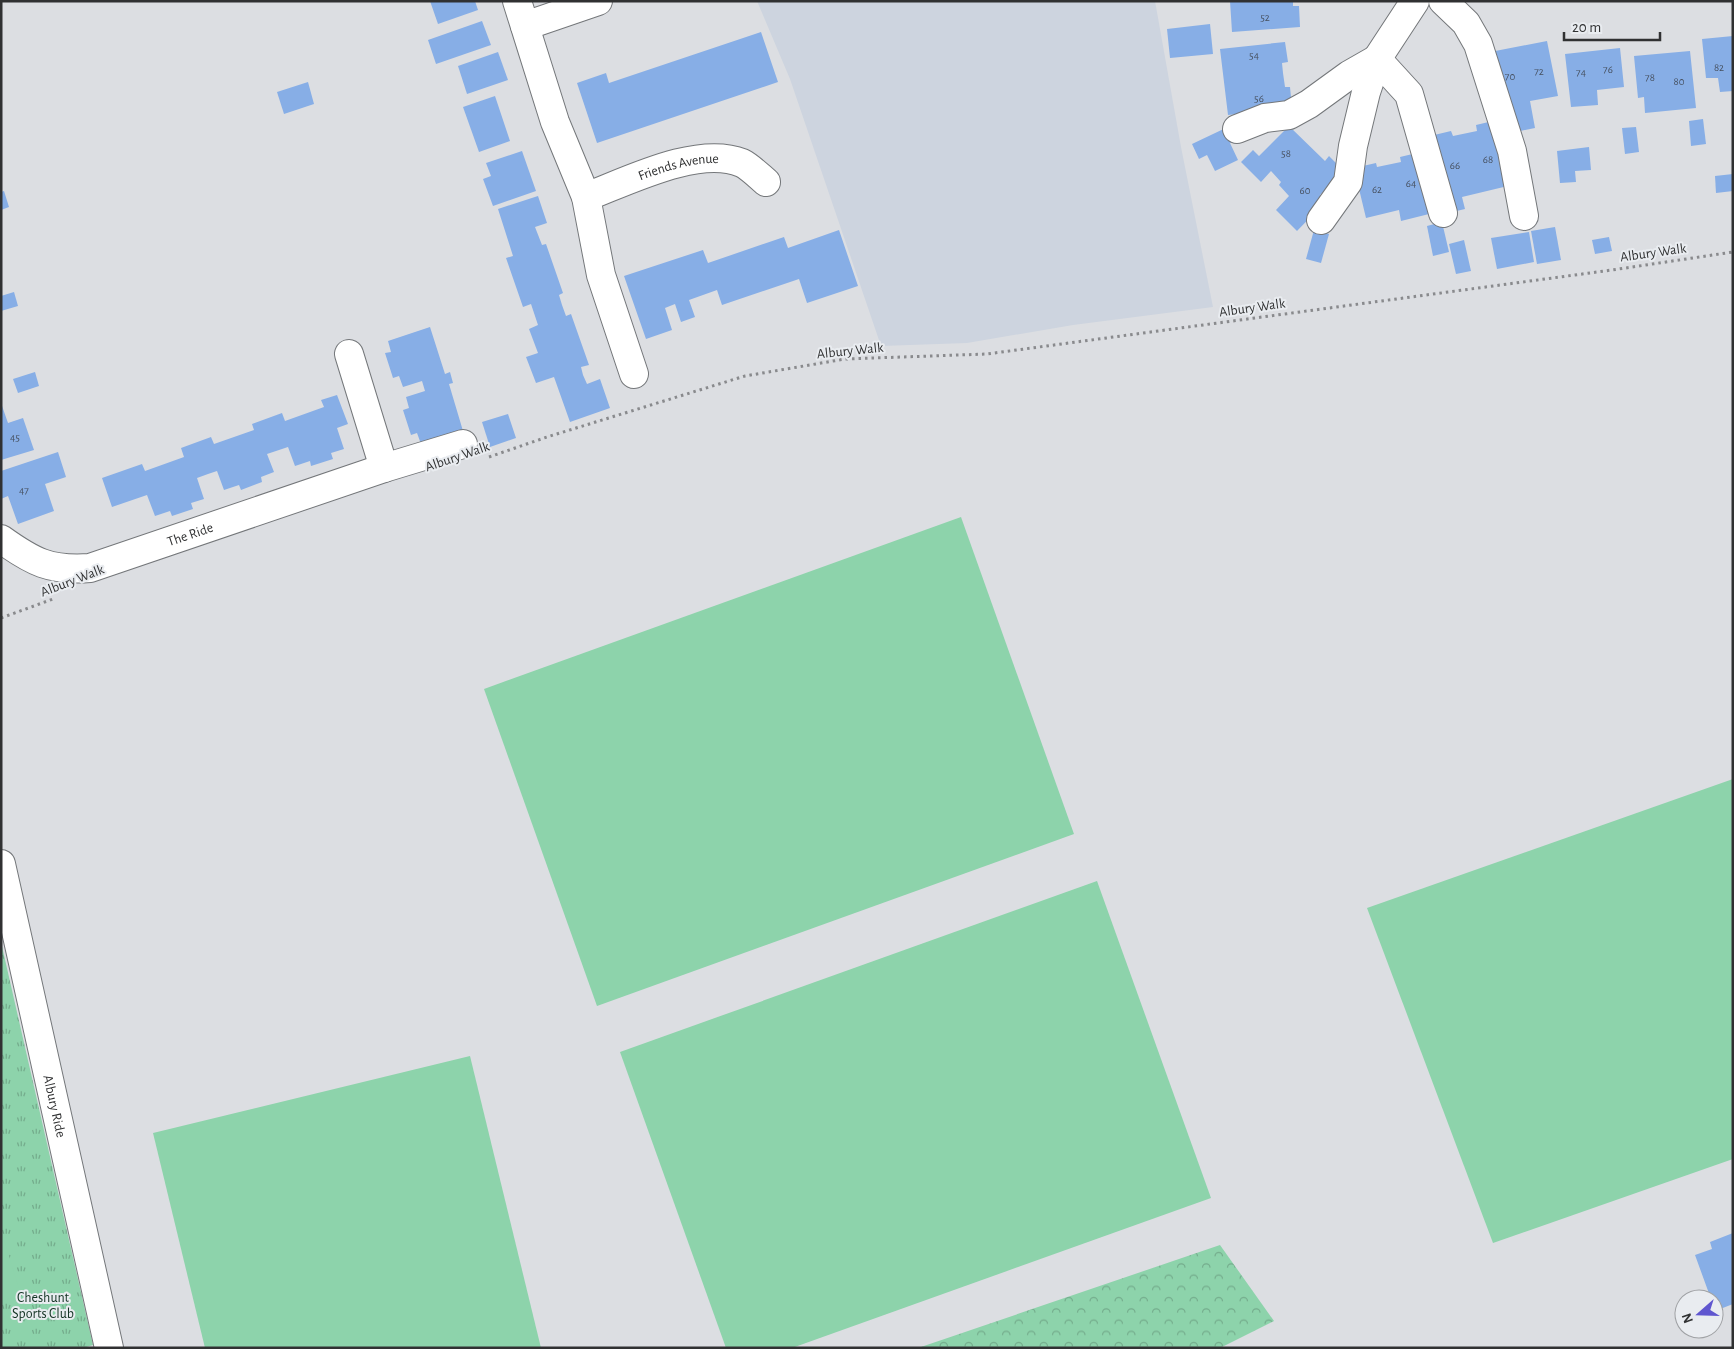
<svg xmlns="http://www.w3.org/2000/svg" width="1734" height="1349" viewBox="0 0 1734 1349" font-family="'Alegreya Sans',sans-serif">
<defs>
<pattern id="grass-tufts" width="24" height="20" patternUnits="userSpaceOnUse" patternTransform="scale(1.25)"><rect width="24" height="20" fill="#8dd3ab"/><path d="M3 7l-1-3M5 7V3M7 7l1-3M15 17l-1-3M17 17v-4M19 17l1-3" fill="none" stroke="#74ac8c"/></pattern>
<pattern id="forest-crowns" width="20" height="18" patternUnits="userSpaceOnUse" patternTransform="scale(1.25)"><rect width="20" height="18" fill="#8dd3ab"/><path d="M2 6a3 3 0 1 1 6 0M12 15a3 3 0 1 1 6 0" fill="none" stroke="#74ac8c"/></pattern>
</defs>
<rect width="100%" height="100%" fill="#dcdee2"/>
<!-- built -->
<polygon fill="#cdd4df" points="757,1 1155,1 1181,147 1213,307 1073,325 967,343 881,346 790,79"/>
<!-- grass -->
<polygon fill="url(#grass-tufts)" points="1,942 93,1345 83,1348 1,1348"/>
<!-- forest -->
<polygon fill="url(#forest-crowns)" points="1220,1245 1274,1321 1220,1348 918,1348"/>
<!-- pitch -->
<g fill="#8dd3ab">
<polygon points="961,517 1074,834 597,1006 484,689"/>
<polygon points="1733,779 1733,1159 1493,1243 1367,908"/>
<polygon points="1097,881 1211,1198 792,1348 726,1348 620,1052"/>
<polygon points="470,1056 541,1348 205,1348 153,1133"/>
<polygon points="1,1230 21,1295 1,1301"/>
</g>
<!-- building -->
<g fill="#87aee6">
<polygon points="430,1 475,1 478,10 438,24"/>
<polygon points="1230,1 1293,1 1293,6 1299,6 1300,27 1232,32"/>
<polygon points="482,21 491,45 436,64 428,40"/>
<polygon points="1210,24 1213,54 1170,58 1167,29"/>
<polygon points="761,32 778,82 597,143 577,83 606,73 609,83"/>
<polygon points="1733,36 1733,91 1720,92 1718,78 1706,78 1702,39"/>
<polygon points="1547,41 1558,96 1530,101 1535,128 1510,133 1490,52"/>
<polygon points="1285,42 1288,62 1282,63 1283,73 1285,87 1290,87 1292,108 1228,115 1220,49"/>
<polygon points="1620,48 1624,87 1597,90 1598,105 1571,107 1565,54"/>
<polygon points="1690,51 1696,108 1645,113 1644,97 1638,98 1634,56"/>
<polygon points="498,52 508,80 467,94 458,66"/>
<polygon points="308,82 314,104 284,114 277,92"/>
<polygon points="495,96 510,141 479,152 463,107"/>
<polygon points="1703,119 1706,144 1691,146 1689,121"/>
<polygon points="1497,120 1512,185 1462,197 1465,209 1448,213 1430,136 1451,131 1453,136 1477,131 1476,125"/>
<polygon points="1232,125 1239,139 1230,143 1238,160 1215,171 1207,155 1199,159 1192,144"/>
<polygon points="1289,126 1325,161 1329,156 1344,171 1320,195 1326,201 1297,231 1276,210 1289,196 1279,185 1281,182 1271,171 1261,182 1241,162 1253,150 1259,156"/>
<polygon points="1636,127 1639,152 1625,154 1622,128"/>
<polygon points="1589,147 1591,170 1575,171 1576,182 1560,183 1557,151"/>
<polygon points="522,151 536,191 493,206 483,179 491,176 486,163"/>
<polygon points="1421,152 1429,214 1401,221 1399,210 1366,218 1354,168 1376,163 1377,167 1401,162 1400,157"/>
<polygon points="1733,174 1733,191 1716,193 1715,176"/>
<polygon points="4,191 9,207 1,210 1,192"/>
<polygon points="538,196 547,223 535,227 542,245 546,244 563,293 559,295 562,305 566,316 571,314 589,365 581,367 583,375 587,384 600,379 610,408 570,422 554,377 536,383 526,357 538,353 529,329 538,325 531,304 523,307 506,258 513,256 498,209"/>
<polygon points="1442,222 1449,252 1433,256 1427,226"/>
<polygon points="1555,227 1561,260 1537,264 1531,231"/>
<polygon points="839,230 858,286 807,303 799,279 722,305 717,290 689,300 695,317 681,322 675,304 665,308 672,330 646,339 624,276 703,250 708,263 784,237 788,248"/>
<polygon points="1314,230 1329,234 1321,263 1306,259"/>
<polygon points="1529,232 1534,262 1497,269 1491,238"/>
<polygon points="1609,237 1612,251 1595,254 1592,240"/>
<polygon points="1464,240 1471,271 1456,274 1449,244"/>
<polygon points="14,292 18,306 1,311 1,296"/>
<polygon points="430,327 445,374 450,372 453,383 449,384 463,431 421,444 417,433 411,435 403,410 409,408 406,397 425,391 422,381 403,387 399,376 393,378 385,353 391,352 388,341"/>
<polygon points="35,372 39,386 18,393 13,379"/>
<polygon points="337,395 348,424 337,428 344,449 331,453 333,459 311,466 310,461 295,466 288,447 267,454 274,472 261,477 262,482 241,490 239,485 224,490 217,471 208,474 197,478 204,499 191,503 193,509 172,516 170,511 155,516 147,495 112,507 102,478 142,464 145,471 184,457 181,448 211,437 214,444 254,430 252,424 282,413 285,421 324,407 321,400"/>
<polygon points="1,403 8,423 23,418 34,450 1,460"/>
<polygon points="508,414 516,438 490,447 482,422"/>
<polygon points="58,452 66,477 45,484 54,511 18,524 8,496 1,499 1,471"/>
<polygon points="1733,1233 1733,1304 1715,1311 1714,1299 1711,1299 1695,1255 1712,1249 1710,1242"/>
</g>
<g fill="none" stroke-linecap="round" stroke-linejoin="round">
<!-- minor casing -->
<g stroke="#74777a" stroke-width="30">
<g id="minor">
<polyline points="517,1 555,122 586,197 601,275 634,374"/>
<polyline points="1443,1 1466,23 1478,44 1512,151 1524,216"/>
<polyline points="525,26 598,1"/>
<polyline points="1377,59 1409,94 1443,213"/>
<polyline points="1237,129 1265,118 1289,115 1309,104 1349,75 1377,59"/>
<path id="s1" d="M586,197C628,181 698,145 742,163C750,167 759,176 766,182"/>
<polyline points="1321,220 1348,182 1353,146 1366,92 1377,59 1415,1"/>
<polyline points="349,354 384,468"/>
<path id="s2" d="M1,539C33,562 50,571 90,568L384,468L463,444"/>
<path id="s3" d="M1,864L109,1348"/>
</g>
</g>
<!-- path -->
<g stroke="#898a8d" stroke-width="3" stroke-dasharray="2.5 4" stroke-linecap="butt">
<polyline points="489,457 547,437 745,376 845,359 987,354 1612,270 1733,252"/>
<polyline points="1,618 53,599"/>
</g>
<!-- minor -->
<use href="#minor" stroke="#fff" stroke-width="28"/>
</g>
<g text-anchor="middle" stroke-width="4" stroke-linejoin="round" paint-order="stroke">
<!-- number labels -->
<g font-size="11" fill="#46505f">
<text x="1265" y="21">52</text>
<text x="1254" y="59">54</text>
<text x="1719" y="71">82</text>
<text x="1608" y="73">76</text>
<text x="1539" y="75">72</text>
<text x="1581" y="76">74</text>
<text x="1510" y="80">70</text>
<text x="1650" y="81">78</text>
<text x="1679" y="85">80</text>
<text x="1259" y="102">56</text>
<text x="1286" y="157">58</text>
<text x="1488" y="163">68</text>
<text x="1455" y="169">66</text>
<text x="1411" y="187">64</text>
<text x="1377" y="193">62</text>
<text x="1305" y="194">60</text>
<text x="15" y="441">45</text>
<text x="24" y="494">47</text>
</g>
<!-- street labels -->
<g font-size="14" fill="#303132" stroke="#e9ecf0">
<text dy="5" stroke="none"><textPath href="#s1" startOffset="98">Friends Avenue</textPath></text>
<text transform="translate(1653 252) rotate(-8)" y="5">Albury Walk</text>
<text transform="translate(1252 307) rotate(-8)" y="5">Albury Walk</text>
<text transform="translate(850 350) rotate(-6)" y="5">Albury Walk</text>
<text transform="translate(457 456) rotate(-19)" y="5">Albury Walk</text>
<text dy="5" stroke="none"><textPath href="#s2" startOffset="202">The Ride</textPath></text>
<text transform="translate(72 580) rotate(-21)" y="5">Albury Walk</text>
<text dy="5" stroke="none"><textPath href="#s3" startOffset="248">Albury Ride</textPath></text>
</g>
<!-- park labels -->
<g font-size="14" fill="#133323" stroke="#e9ecf0">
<text x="43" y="1302">Cheshunt<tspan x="43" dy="16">Sports Club</tspan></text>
</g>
</g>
<!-- border -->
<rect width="1734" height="1349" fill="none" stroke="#303132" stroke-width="5"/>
<!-- north arrow -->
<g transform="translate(1699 1314) rotate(250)"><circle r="24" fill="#e9ecf0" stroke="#9fa1a4"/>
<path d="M0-4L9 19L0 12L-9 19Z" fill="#5f56cf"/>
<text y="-8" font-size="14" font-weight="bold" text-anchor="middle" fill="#303132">N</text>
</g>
<!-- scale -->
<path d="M1564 32v8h96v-8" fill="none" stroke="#303132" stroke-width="2.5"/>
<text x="1572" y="32" font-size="15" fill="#303132" stroke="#e9ecf0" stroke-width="4" paint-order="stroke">20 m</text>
</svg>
